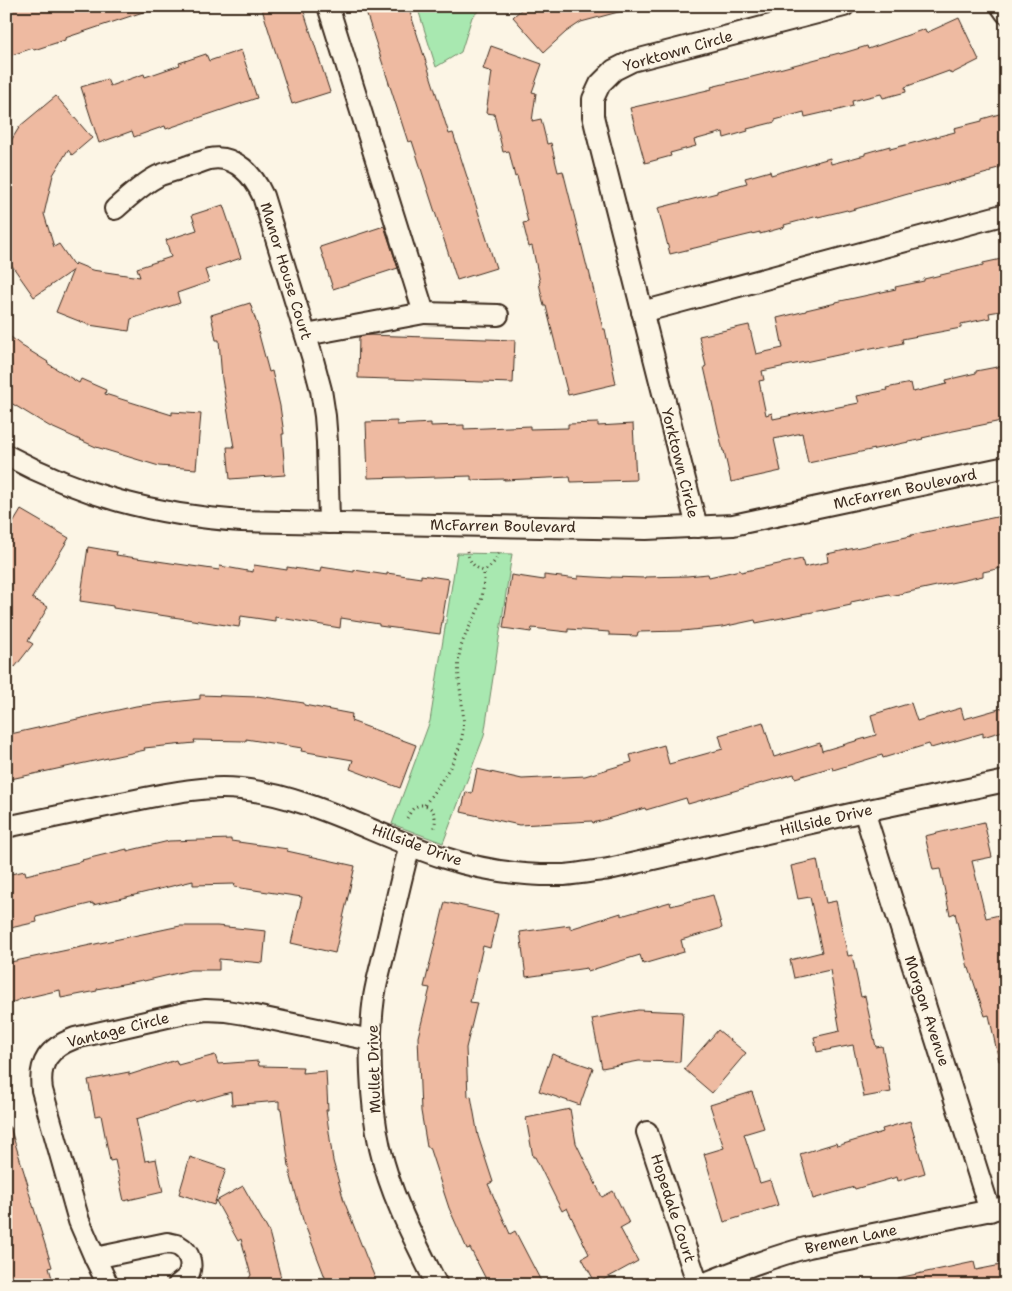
<svg xmlns="http://www.w3.org/2000/svg" width="1012" height="1291" viewBox="0 0 1012 1291" font-family="'Shantell Sans',sans-serif">
<rect width="100%" height="100%" fill="#fcf5e5"/>
<filter id="ink" filterUnits="userSpaceOnUse"><feTurbulence type="fractalNoise" baseFrequency=".02" numOctaves="2"/><feDisplacementMap in="SourceGraphic" scale="10" xChannelSelector="R" yChannelSelector="G"/><feConvolveMatrix kernelMatrix="1 2 1 2 8 2 1 2 1" color-interpolation-filters="sRGB"/></filter>
<g filter="url(#ink)">
<!-- green -->
<g fill="#a8e8b0" stroke="#728967">
<polygon points="417,6 484,6 472,17 461,52 436,67"/>
<polygon points="457,553 512,554 484,736 443,843 392,824 430,721"/>
</g>
<!-- building -->
<g fill="#eebaa1" stroke="#3b2a1e">
<polygon points="6,6 151,6 152,9 65,38 65,40 34,50 33,48 6,57"/>
<polygon points="261,6 302,6 330,92 292,104"/>
<polygon points="364,6 408,6 449,134 453,133 496,268 457,280 412,141 408,142"/>
<polygon points="525,6 621,6 622,11 581,22 566,32 544,52 513,17"/>
<polygon points="959,18 979,60 951,74 949,71 905,87 906,92 883,98 881,94 852,101 853,106 831,112 831,111 805,117 804,112 775,120 775,122 747,129 748,131 724,138 723,132 694,140 696,146 670,153 671,156 645,163 630,108 712,89 711,87 764,74 764,73 839,53 840,54 867,46 868,49 925,29 926,33"/>
<polygon points="491,46 542,64 532,92 536,93 532,121 541,119 547,144 551,143 558,172 563,171 588,271 589,271 603,329 605,329 616,384 568,395 553,335 546,306 544,306 539,283 540,282 532,246 529,247 523,223 528,222 517,176 515,177 509,151 503,152 494,114 486,113 492,72 483,69"/>
<polygon points="241,50 257,98 166,129 165,126 134,137 132,131 99,143 81,87 107,79 110,86 144,74 145,77 180,65 179,63 206,54 209,61"/>
<polygon points="56,96 92,138 72,155 68,150 53,175 44,214 54,247 59,244 74,266 75,263 92,270 140,277 137,268 171,257 166,240 197,230 192,215 223,205 241,258 205,270 209,282 177,293 180,303 131,319 129,331 89,325 56,312 73,270 34,297 6,257 6,149 20,126"/>
<polygon points="1006,112 1006,166 991,170 991,172 962,180 908,194 848,211 847,210 818,217 818,216 784,225 785,227 760,234 760,232 670,254 658,208 717,193 717,191 747,183 745,178 770,171 771,175 830,158 831,164 865,155 865,153 890,146 890,149 955,132 954,128 982,121 982,119"/>
<polygon points="384,226 398,268 333,289 320,247"/>
<polygon points="1006,258 1006,310 989,313 990,318 961,324 961,328 902,339 903,343 876,349 876,347 762,371 764,380 759,381 766,415 772,413 773,419 823,409 823,410 859,403 857,396 887,390 886,388 911,383 913,392 947,384 946,380 976,373 976,371 1002,366 1006,385 1006,420 953,431 922,438 923,439 808,463 802,433 774,439 781,471 731,482 724,451 723,451 704,367 706,366 699,336 749,325 756,354 783,348 777,318 806,311 806,310 836,303 836,302 896,289 895,287 924,281 924,279 983,265 983,263"/>
<polygon points="250,303 259,330 258,331 269,372 272,371 280,406 284,434 282,434 285,475 230,479 227,447 234,447 222,379 219,340 216,340 211,315"/>
<polygon points="6,333 22,346 48,362 47,363 79,383 81,379 106,390 105,394 172,415 172,412 201,414 196,469 159,466 96,447 49,426 6,400"/>
<polygon points="368,335 515,340 513,383 358,378 359,337"/>
<polygon points="397,421 397,425 431,423 431,426 464,425 464,429 530,426 530,429 568,428 568,424 598,423 598,426 633,424 636,480 571,482 570,477 504,480 504,479 471,480 471,476 405,478 405,477 368,478 366,422"/>
<polygon points="21,510 69,538 32,598 48,607 28,641 33,644 15,667 6,660 6,535"/>
<polygon points="1006,515 1006,567 983,572 983,576 890,596 889,594 851,602 851,605 823,611 823,610 756,623 755,620 722,627 682,631 638,632 637,636 609,635 609,632 568,629 568,632 532,628 531,632 503,628 511,575 544,580 544,575 578,579 578,576 611,578 611,577 645,578 645,577 687,576 708,574 709,577 740,570 741,572 802,559 804,567 828,562 827,554 911,536 911,535"/>
<polygon points="88,547 117,552 116,555 219,570 220,566 253,572 254,565 287,570 287,567 320,572 321,567 354,572 354,570 387,575 387,573 421,578 421,575 449,579 440,634 379,626 379,624 341,618 340,628 275,617 275,621 241,616 239,627 113,608 113,606 80,601"/>
<polygon points="200,695 257,697 257,696 304,703 304,705 352,714 351,721 416,745 400,788 350,769 353,760 301,751 302,748 246,739 246,741 194,740 195,743 144,748 145,750 6,780 6,735 136,706 200,699"/>
<polygon points="911,703 917,721 961,708 964,719 1006,707 1006,730 983,737 983,733 931,748 929,744 883,758 882,755 833,770 832,767 795,778 794,774 688,804 686,798 646,810 645,808 593,823 592,821 519,825 461,812 466,792 472,793 477,769 522,779 585,776 632,762 630,755 664,745 669,764 723,749 719,735 763,722 774,757 820,743 822,751 876,735 871,715"/>
<polygon points="984,822 992,857 972,861 986,918 999,915 1006,947 1006,978 999,979 1006,999 1006,1060 999,1061 989,1015 985,1016 969,968 968,968 955,913 950,915 940,869 933,870 925,836"/>
<polygon points="231,839 231,841 288,849 287,851 355,866 335,953 291,943 302,897 234,887 235,884 193,885 193,881 93,905 93,903 36,917 37,922 6,929 6,875 25,871 26,875 83,861 82,860 127,849 127,851 169,841"/>
<polygon points="817,860 826,903 836,901 848,956 852,955 861,997 865,996 876,1047 882,1046 891,1092 864,1097 853,1045 817,1052 814,1037 840,1031 835,1003 836,1003 830,970 794,978 790,960 822,952 810,897 798,899 791,866"/>
<polygon points="713,895 722,928 681,940 684,952 643,964 640,955 588,971 587,968 526,977 520,932 570,925 570,929 621,913 621,916 670,902 671,906"/>
<polygon points="445,902 498,914 490,948 483,946 470,1002 477,1003 466,1048 468,1097 471,1096 478,1136 493,1182 488,1184 510,1234 515,1231 543,1285 489,1285 470,1248 467,1249 449,1208 429,1147 427,1147 421,1111 418,1037 430,988 424,987"/>
<polygon points="180,926 217,926 266,931 263,963 219,959 219,970 190,970 144,981 143,980 97,989 97,991 61,998 60,990 21,999 6,1005 6,963"/>
<polygon points="638,1010 683,1012 680,1062 639,1061 602,1068 592,1019"/>
<polygon points="718,1030 746,1053 712,1093 684,1069"/>
<polygon points="552,1054 593,1068 580,1105 539,1091"/>
<polygon points="215,1055 218,1064 258,1061 259,1066 303,1067 302,1073 326,1071 328,1110 326,1110 333,1161 344,1201 367,1259 378,1285 328,1285 303,1220 290,1173 281,1109 279,1109 279,1101 232,1105 231,1092 196,1102 195,1101 136,1119 145,1161 156,1159 163,1192 124,1201 115,1160 110,1161 101,1115 95,1116 88,1080 129,1072 129,1075 176,1060 178,1065"/>
<polygon points="752,1092 764,1128 744,1134 760,1183 770,1180 778,1205 724,1222 704,1154 724,1148 710,1105"/>
<polygon points="570,1109 576,1143 602,1197 613,1191 629,1223 620,1228 638,1261 596,1284 582,1258 589,1254 567,1208 562,1211 535,1157 533,1157 526,1118"/>
<polygon points="910,1121 925,1173 898,1181 897,1177 855,1189 854,1187 813,1199 800,1154 836,1143 837,1146 883,1132 882,1129"/>
<polygon points="6,1127 10,1127 28,1185 27,1186 52,1267 49,1268 54,1285 11,1285 6,1269"/>
<polygon points="190,1157 226,1169 214,1205 179,1194"/>
<polygon points="243,1186 269,1232 281,1278 258,1285 245,1285 251,1275 241,1239 238,1241 216,1201"/>
<polygon points="974,1262 976,1270 1006,1264 1006,1285 899,1285 898,1278"/>
</g>
<g fill="none" stroke-linecap="round" stroke-linejoin="round">
<!-- minor casing -->
<g stroke="#3b2a1e" stroke-width="24">
<g id="minor">
<polyline points="1001,6 1006,13"/>
<path d="M115,209C129,197 142,184 158,176C167,172 178,170 188,166C195,164 203,161 210,159C235,154 254,176 263,196L312,356L321,390L325,416L327,442L329,523"/>
<polyline points="642,312 1006,214"/>
<polyline points="424,313 498,315"/>
<polyline points="306,335 424,313 328,6"/>
<path d="M6,455C82,496 155,515 241,521L646,529L733,525L1006,467"/>
<polyline points="697,527 599,141 593,116 593,99 600,84 614,70 632,61 844,6"/>
<polyline points="864,811 990,1211"/>
<path d="M6,827C45,819 83,811 121,803C161,795 200,785 241,789C313,797 376,836 445,858C482,870 524,876 564,875C579,874 594,871 609,869L864,811L1006,781"/>
<path d="M410,845C401,878 394,911 386,945C382,962 377,979 374,997C368,1041 370,1104 380,1148C391,1197 415,1241 437,1285"/>
<polyline points="647,1132 698,1285"/>
<path d="M95,1258L167,1243C171,1244 175,1244 179,1246C190,1252 194,1266 187,1277C185,1280 181,1282 178,1285"/>
<path d="M108,1285L95,1258L79,1221L42,1090C38,1062 49,1048 75,1038L185,1013L206,1010L226,1011L245,1014L371,1040"/>
<path d="M700,1285C736,1271 771,1257 809,1247L1006,1207"/>
</g>
</g>
<!-- path -->
<g stroke="#3b2a1e" stroke-width="3" stroke-dasharray="1 4" stroke-linecap="butt">
<path d="M467,551C469,561 474,568 484,571C492,566 496,561 499,551"/>
<path d="M425,805C445,774 467,751 463,712C461,692 456,671 460,651C463,637 471,625 477,612C483,599 484,586 484,571"/>
<path d="M407,818C409,815 411,810 414,808C423,801 434,807 435,818C436,822 434,826 433,830"/>
</g>
<!-- minor -->
<use href="#minor" stroke="#fcf5e5" stroke-width="20"/>
</g>
</g>
<g text-anchor="middle" stroke-width="4" stroke-linejoin="round" paint-order="stroke">
<!-- street labels -->
<g font-size="15" fill="#3b2a1e" stroke="#fcf5e5">
<text transform="translate(678 51) rotate(-16)" y="5">Yorktown Circle</text>
<text transform="translate(286 271) rotate(73)" y="5">Manor House Court</text>
<text transform="translate(680 463) rotate(76)" y="5">Yorktown Circle</text>
<text transform="translate(905 489) rotate(-12)" y="5">McFarren Boulevard</text>
<text transform="translate(503 526) rotate(1)" y="5">McFarren Boulevard</text>
<text transform="translate(826 820) rotate(-13)" y="5">Hillside Drive</text>
<text transform="translate(417 845) rotate(20)" y="5">Hillside Drive</text>
<text transform="translate(927 1011) rotate(72)" y="5">Morgon Avenue</text>
<text transform="translate(118 1030) rotate(-14)" y="5">Vantage Circle</text>
<text transform="translate(374 1069) rotate(-92)" y="5">Mullet Drive</text>
<text transform="translate(673 1208) rotate(72)" y="5">Hopedale Court</text>
<text transform="translate(851 1239) rotate(-12)" y="5">Bremen Lane</text>
</g>
</g>
<!-- margin -->
<rect width="1012" height="1291" fill="none" stroke="#fcf5e5" stroke-width="25"/>
<rect x="12" y="12" width="987" height="1266" fill="none" stroke="#3b2a1e" stroke-width="2" filter="url(#ink)"/>
</svg>
